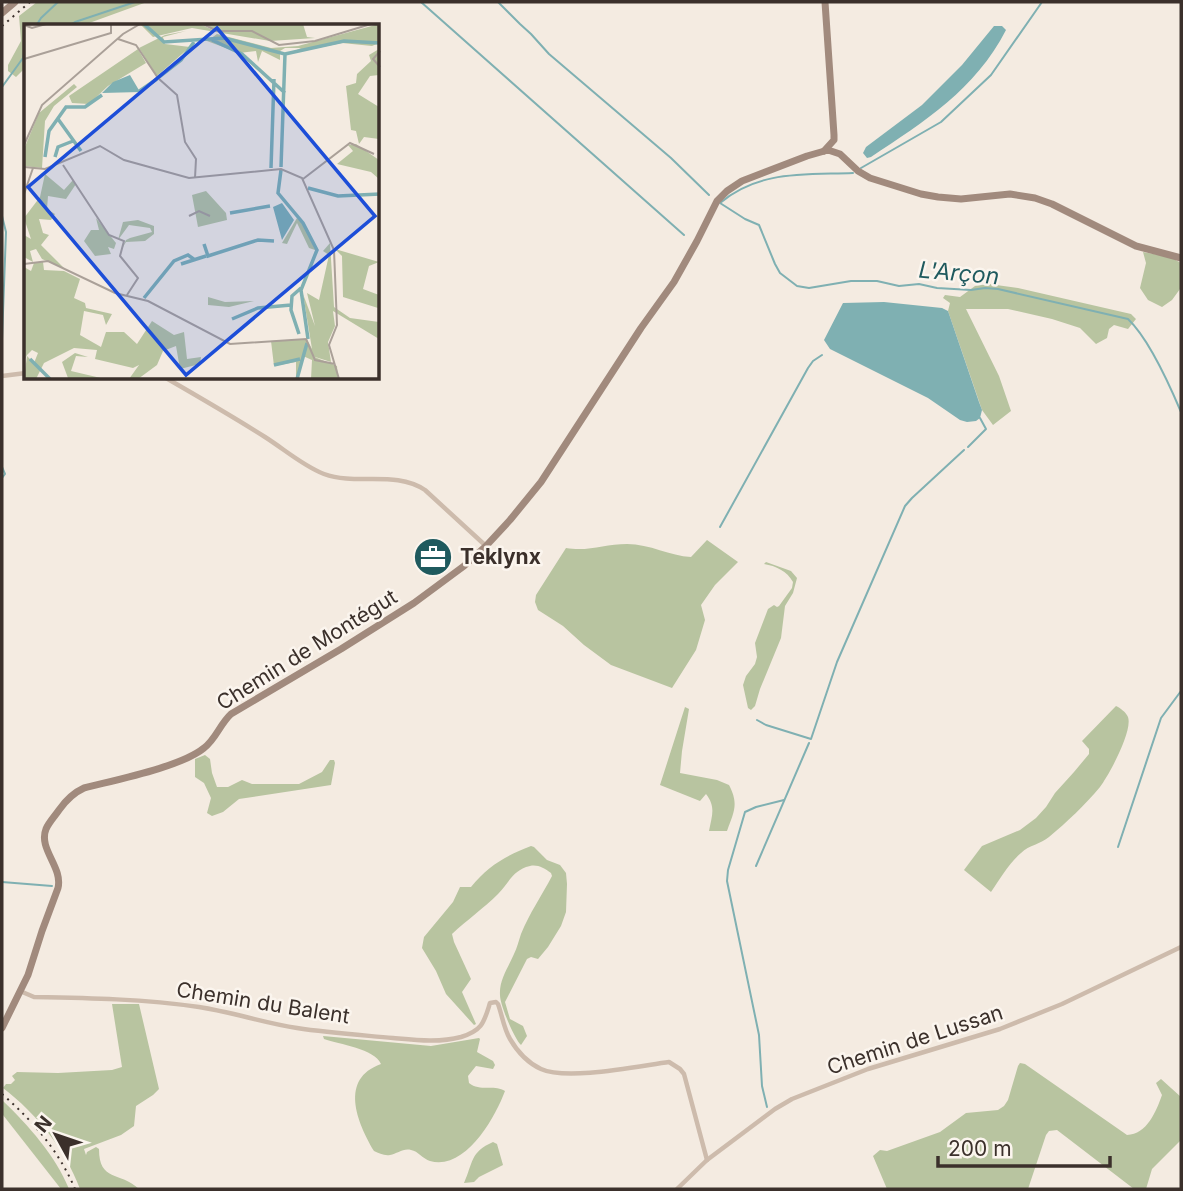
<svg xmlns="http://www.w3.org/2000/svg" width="1183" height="1191" viewBox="0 0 1183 1191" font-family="Inter,sans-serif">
<rect width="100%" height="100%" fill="#f4ebe1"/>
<!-- green -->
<g fill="#b8c4a0">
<polygon points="37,2 147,2 81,26 26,26 26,67 16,77 8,71 8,65 21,41 19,16"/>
<polygon points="1143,252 1170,257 1181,263 1181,290 1180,289 1172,300 1162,307 1148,300 1140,288 1146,263"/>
<polygon points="989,284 1018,288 1131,314 1136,319 1128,329 1114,325 1109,329 1107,338 1096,344 1080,328 1052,319 1008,309 966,309 999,376 1011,411 993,425 982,410 948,311 950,303 943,298 945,295 960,297 975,286"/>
<path d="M707,540L738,562L715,585L701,605L705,620L696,650L672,688L611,665L584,645L563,626L538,610L535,602L536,595L566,548C588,552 605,544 627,544C650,544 670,556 691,557Z"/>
<path d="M766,562L791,571L797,578L793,593L785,606L781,638L760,689L755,706L751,710L748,708L743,685L746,676L755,664L757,657L755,643L768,609L774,605L777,607L779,606L792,588L793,582C787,571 776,566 764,564Z"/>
<path d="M1116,706C1120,708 1126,712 1128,717C1133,731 1109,775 1100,787C1085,805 1067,822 1049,837C1041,844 1029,845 1021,853C1009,863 1000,879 991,892L964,870L982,846L1020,830L1036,818L1046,807L1055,793L1074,772L1089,754V749L1082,741Z"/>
<path d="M685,707L689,709L682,751L680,773L717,780L729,785C739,804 734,812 727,831H709C712,815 716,807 706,794L700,801L660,785Z"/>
<polygon points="205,755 210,759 212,773 217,787 228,787 242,780 252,784 299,784 322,772 330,760 334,760 335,763 331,785 239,799 223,812 212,816 207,813 211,798 204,783 195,777 195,759"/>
<path d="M531,846L534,847L547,860L560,865L566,873L567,884L566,912L561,926L548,947L538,959L531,957L527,959L505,1002L510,1019L523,1026L527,1036L521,1045C514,1038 500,1005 500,995C499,980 508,968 514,954C517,948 519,940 521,934C529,914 542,895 552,876L551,873C543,867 536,863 526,867C510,874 509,883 498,894C484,908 467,920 452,934L454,942L471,979L462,992L476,1024L474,1025L446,994L436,971L422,948L424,937L453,902L460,887H471C488,866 505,856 531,846Z"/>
<path d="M112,1004H139L159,1089L153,1095L136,1106L134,1126L121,1135L84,1149L86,1155L87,1152L96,1147L99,1149C99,1182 120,1171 139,1189H80C65,1149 37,1114 3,1088L6,1084H11L15,1080L12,1076L17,1072L58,1073L112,1070L122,1067Z"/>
<path d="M323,1036L431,1046L479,1038L480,1039L477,1052L493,1061L495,1065L493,1069L476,1066L468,1076L469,1083C480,1092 494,1084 505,1091C495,1118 465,1171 430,1161C423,1159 418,1151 411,1150C403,1148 397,1154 390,1155C384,1156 379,1153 374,1151C357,1122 339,1079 381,1064C375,1049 339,1044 324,1039Z"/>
<path d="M1020,1063L1025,1064L1127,1135C1147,1134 1156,1112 1162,1095L1156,1083L1161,1079L1181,1097V1140L1152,1169L1146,1189H1134L1057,1130L1049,1131L1046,1135L1028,1189H887L873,1156L880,1150L887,1151L940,1132L966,1113L998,1110L1004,1106L1008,1100L1018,1066Z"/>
<path d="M2,1100C28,1125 55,1155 69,1189H61L3,1115L2,1113Z"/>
<path d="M493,1142L497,1144L503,1165L479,1177L474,1182L464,1183C473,1163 470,1152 493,1142Z"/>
</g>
<!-- water -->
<g fill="#7fb0b2">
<path d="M994,26H1002L1006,30C975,90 925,121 871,157L867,158L863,153L866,147L922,105L962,65Z"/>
<polygon points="884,302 942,308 948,311 979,402 982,410 980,418 976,421 967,422 960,420 928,398 830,349 824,340 843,303"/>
</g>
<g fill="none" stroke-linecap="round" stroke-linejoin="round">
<!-- stream -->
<g stroke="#7fb0b2" stroke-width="2">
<polyline points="421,2 684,235"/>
<polyline points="498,2 520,24 531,34 549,54 671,158 709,195"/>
<polyline points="36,26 41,18 58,2"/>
<polyline points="68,26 75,22 135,2"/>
<polyline points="2,87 23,58 26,43"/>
<polyline points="861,168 941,122 991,75 1042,2"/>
<path d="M853,173C805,175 759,170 720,203L745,219L759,225L775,264L780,273L797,286L809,288L851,281H877L899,286L919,284L937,288L971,290L985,288L998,289L1128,319C1148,338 1170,386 1181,412"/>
<polyline points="2,216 6,232 2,339"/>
<polyline points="968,447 986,429 980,418"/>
<polyline points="2,467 5,474 2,478"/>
<polyline points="720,527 808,368 813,361 822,355"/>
<polyline points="757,720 766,725 811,739 837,662 905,506 912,498 964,450"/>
<polyline points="1118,847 1161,718 1181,691"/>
<polyline points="756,866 809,743"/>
<polyline points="2,882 52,886"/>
<polyline points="767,1107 762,1086 759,1035 727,881 728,870 745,812 756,807 784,800"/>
</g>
<!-- street -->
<g stroke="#cdbbac" stroke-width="4.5">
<polyline points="2,376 26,373"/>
<path d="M166,378C199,397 232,416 265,437C284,449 303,466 324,474C357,486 395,470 425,490L486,546"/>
<path d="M20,991L34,997C89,998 144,999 199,1007C232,1012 264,1023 297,1028C329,1033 361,1035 393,1038C415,1040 439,1043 461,1037C483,1030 484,1022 490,1003L496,1002L498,1004C502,1015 504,1029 510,1039C517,1051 528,1063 541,1069C567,1081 639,1066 669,1062L680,1069L684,1074L707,1160"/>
<polyline points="677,1189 707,1160 775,1109 792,1099 868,1069 1000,1029 1062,1004 1181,947"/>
</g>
<!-- secondary -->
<g stroke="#a18a7d" stroke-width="7">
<polyline points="2,13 15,2"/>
<polyline points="824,151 834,140 834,135 825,2"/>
<path d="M2,1028L28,975L42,931L58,888C63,867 38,849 46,829C49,822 55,816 59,810C66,800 73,793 84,788C115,780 181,767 204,748C216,739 220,724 231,714L341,649L414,603L464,566L486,546L510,520L541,482L641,328L674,282L697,241L717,201L727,191L742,181L807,156L828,150L840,154L858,171L870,178L921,194L938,197L961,199L1010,194L1035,198L1052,204L1136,246L1181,258"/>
</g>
<!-- rail -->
<g stroke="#3b302b" stroke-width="2" stroke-dasharray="2 5" stroke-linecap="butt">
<polyline points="2,26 30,2"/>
<path d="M2,1094C33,1121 59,1151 75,1189"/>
</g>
</g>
<!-- icons -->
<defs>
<g id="office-disc" transform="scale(2.0125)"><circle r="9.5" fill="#1f5a5e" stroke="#fbf5ee"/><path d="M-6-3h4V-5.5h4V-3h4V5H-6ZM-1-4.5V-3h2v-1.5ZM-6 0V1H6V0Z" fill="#fff"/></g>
</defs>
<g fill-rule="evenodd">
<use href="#office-disc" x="433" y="557"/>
</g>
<g text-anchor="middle" stroke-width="5" stroke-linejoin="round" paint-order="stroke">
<!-- poi labels -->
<g font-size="21" font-weight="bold" fill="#3b302b" stroke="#fbf5ee" text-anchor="start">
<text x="460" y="564">Teklynx</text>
</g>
<!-- street labels -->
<g font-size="21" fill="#3b302b" stroke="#fbf5ee">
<text transform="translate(307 650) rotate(-32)" y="7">Chemin de Montégut</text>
<text transform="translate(263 1003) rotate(9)" y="7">Chemin du Balent</text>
<text transform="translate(915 1040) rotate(-18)" y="7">Chemin de Lussan</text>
</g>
<!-- water labels -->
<g font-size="23" font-style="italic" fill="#1f5a5e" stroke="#fbf5ee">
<text transform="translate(959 273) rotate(5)" y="8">L'Arçon</text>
</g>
</g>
<!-- overview -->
<g transform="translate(24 24)">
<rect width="355" height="355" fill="#f4ebe1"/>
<path d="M176,0L191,7L182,0H279L283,13L291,14L246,17L168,4L129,13L117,1ZM355,0V19L348,22L318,19L264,30L277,24H261L256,27V36L238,27L234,38L232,27L215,29L183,17L193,10L247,24L274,22ZM162,7L139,13L141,20L166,23L133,52L115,24L141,11ZM114,25L122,39L84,62L65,80L48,79L45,72ZM355,25V51L346,52L334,70L355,83V115L340,113L335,120L332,107L327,106L322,62L332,59L333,50L347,37L345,31ZM50,60L53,63L30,82L21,97L18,144L0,142V125L15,89ZM332,120L355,136V155L347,148L313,140L329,127L324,121ZM21,150L40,166L49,156L52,160L42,175L24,172L23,185L31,190L27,196L15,195L19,209L25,211L17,221L41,245L18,235L12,225L6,227L9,238L0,233V211L7,215L0,194L16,173ZM182,167L202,189L203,196L174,203L168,171ZM72,194L92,219L90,225L84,223L87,230L71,232L60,217L67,206H75ZM273,194L283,204L294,227L285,224L273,199L263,220L258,219ZM114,196L130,202V210L121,217L102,218L97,226L102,216L106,214L128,208L126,204L105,201L94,216L99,198ZM306,219L310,283L326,294L355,298V315L309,287L311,302L304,318L307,338L288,332L313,342L314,355H287L288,336L279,332L272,355V338L250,342L247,317L283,315L288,325L279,270L291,302L283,269L295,276L305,231L299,227ZM311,225L355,238L345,242L339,265L355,271L354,284L319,273L318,232ZM19,238L20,246L40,247L56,255L50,274L61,279L62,284L88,290L82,301L79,291L60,287L56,311L77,323L82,308H100L113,320L128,297L150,311L160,308L163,335L177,333L176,340L156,345L152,322L139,327L133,341L114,355H105L115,341L109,344L71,335L73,326L50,324L20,339L12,355H0L3,332L10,339L14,329L8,326L3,331L0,337V243L7,247L10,239ZM184,273L201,278L230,277L205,283L184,281ZM51,329L64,333L52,332L47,347L81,355L44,354L38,338Z" fill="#b8c4a0"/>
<path d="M106,51L116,68L78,69L89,58ZM258,179L270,196L258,216L249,183Z" fill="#7fb0b2"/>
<path fill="none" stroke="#7fb0b2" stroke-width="3.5" d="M120,0L140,18L200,14L261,30L257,143M188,16L218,30L261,69M261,30L320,17L356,19M135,53L157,36L170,18M114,68L133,55M34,95L57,127M21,133L25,107L42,83H61L78,71M31,133L34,123L49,117M247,144L250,55M257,146L254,169L279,199L293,226L277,266L284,315M284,164L314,172L356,170M206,189L246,182M180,220L184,232L234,216L250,217M157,240L182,232M120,274L150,237L164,231L171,236M208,295L234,284L267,281M275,310L267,286L268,272L277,264M6,335L26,355M250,341L276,335M273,355L283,319"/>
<path fill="none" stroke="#aaa098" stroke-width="2" d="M179,0L193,7H228L255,21L291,17L347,0M0,1L8,4L22,0M94,15L112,21L134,54L153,71L161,118L172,135L171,154M356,27L349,35L356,43M0,35L87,9V0M0,121L18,81L99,10L116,0M39,141L85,211L100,217L96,232L114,254L103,271M0,143L21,145L76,122L100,136L165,154L257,145L278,154L310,226L313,301L305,321L315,355M279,155L326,119L350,130M0,170L9,144M165,192L175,187L186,192M0,240L24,237L91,269L124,277L206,320L282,315L291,336L311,340"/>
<path fill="#1d4ed8" fill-opacity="0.15" stroke="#1d4ed8" stroke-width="3.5" d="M193,4L351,192L162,351L4,163Z"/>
<rect width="355" height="355" fill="none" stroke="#3b302b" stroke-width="3.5"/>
</g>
<!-- border -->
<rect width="1183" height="1191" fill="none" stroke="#3b302b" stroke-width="7"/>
<!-- north arrow -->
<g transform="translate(56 1135) rotate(310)" stroke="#fbf5ee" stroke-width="5" paint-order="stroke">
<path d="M0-5L12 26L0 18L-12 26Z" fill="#3b302b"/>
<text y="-10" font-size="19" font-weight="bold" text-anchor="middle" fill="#3b302b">N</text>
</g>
<!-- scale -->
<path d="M938 1156v10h172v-10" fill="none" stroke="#3b302b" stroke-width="3.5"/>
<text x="948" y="1156" font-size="21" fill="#3b302b" stroke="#fbf5ee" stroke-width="5" paint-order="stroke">200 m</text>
</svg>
